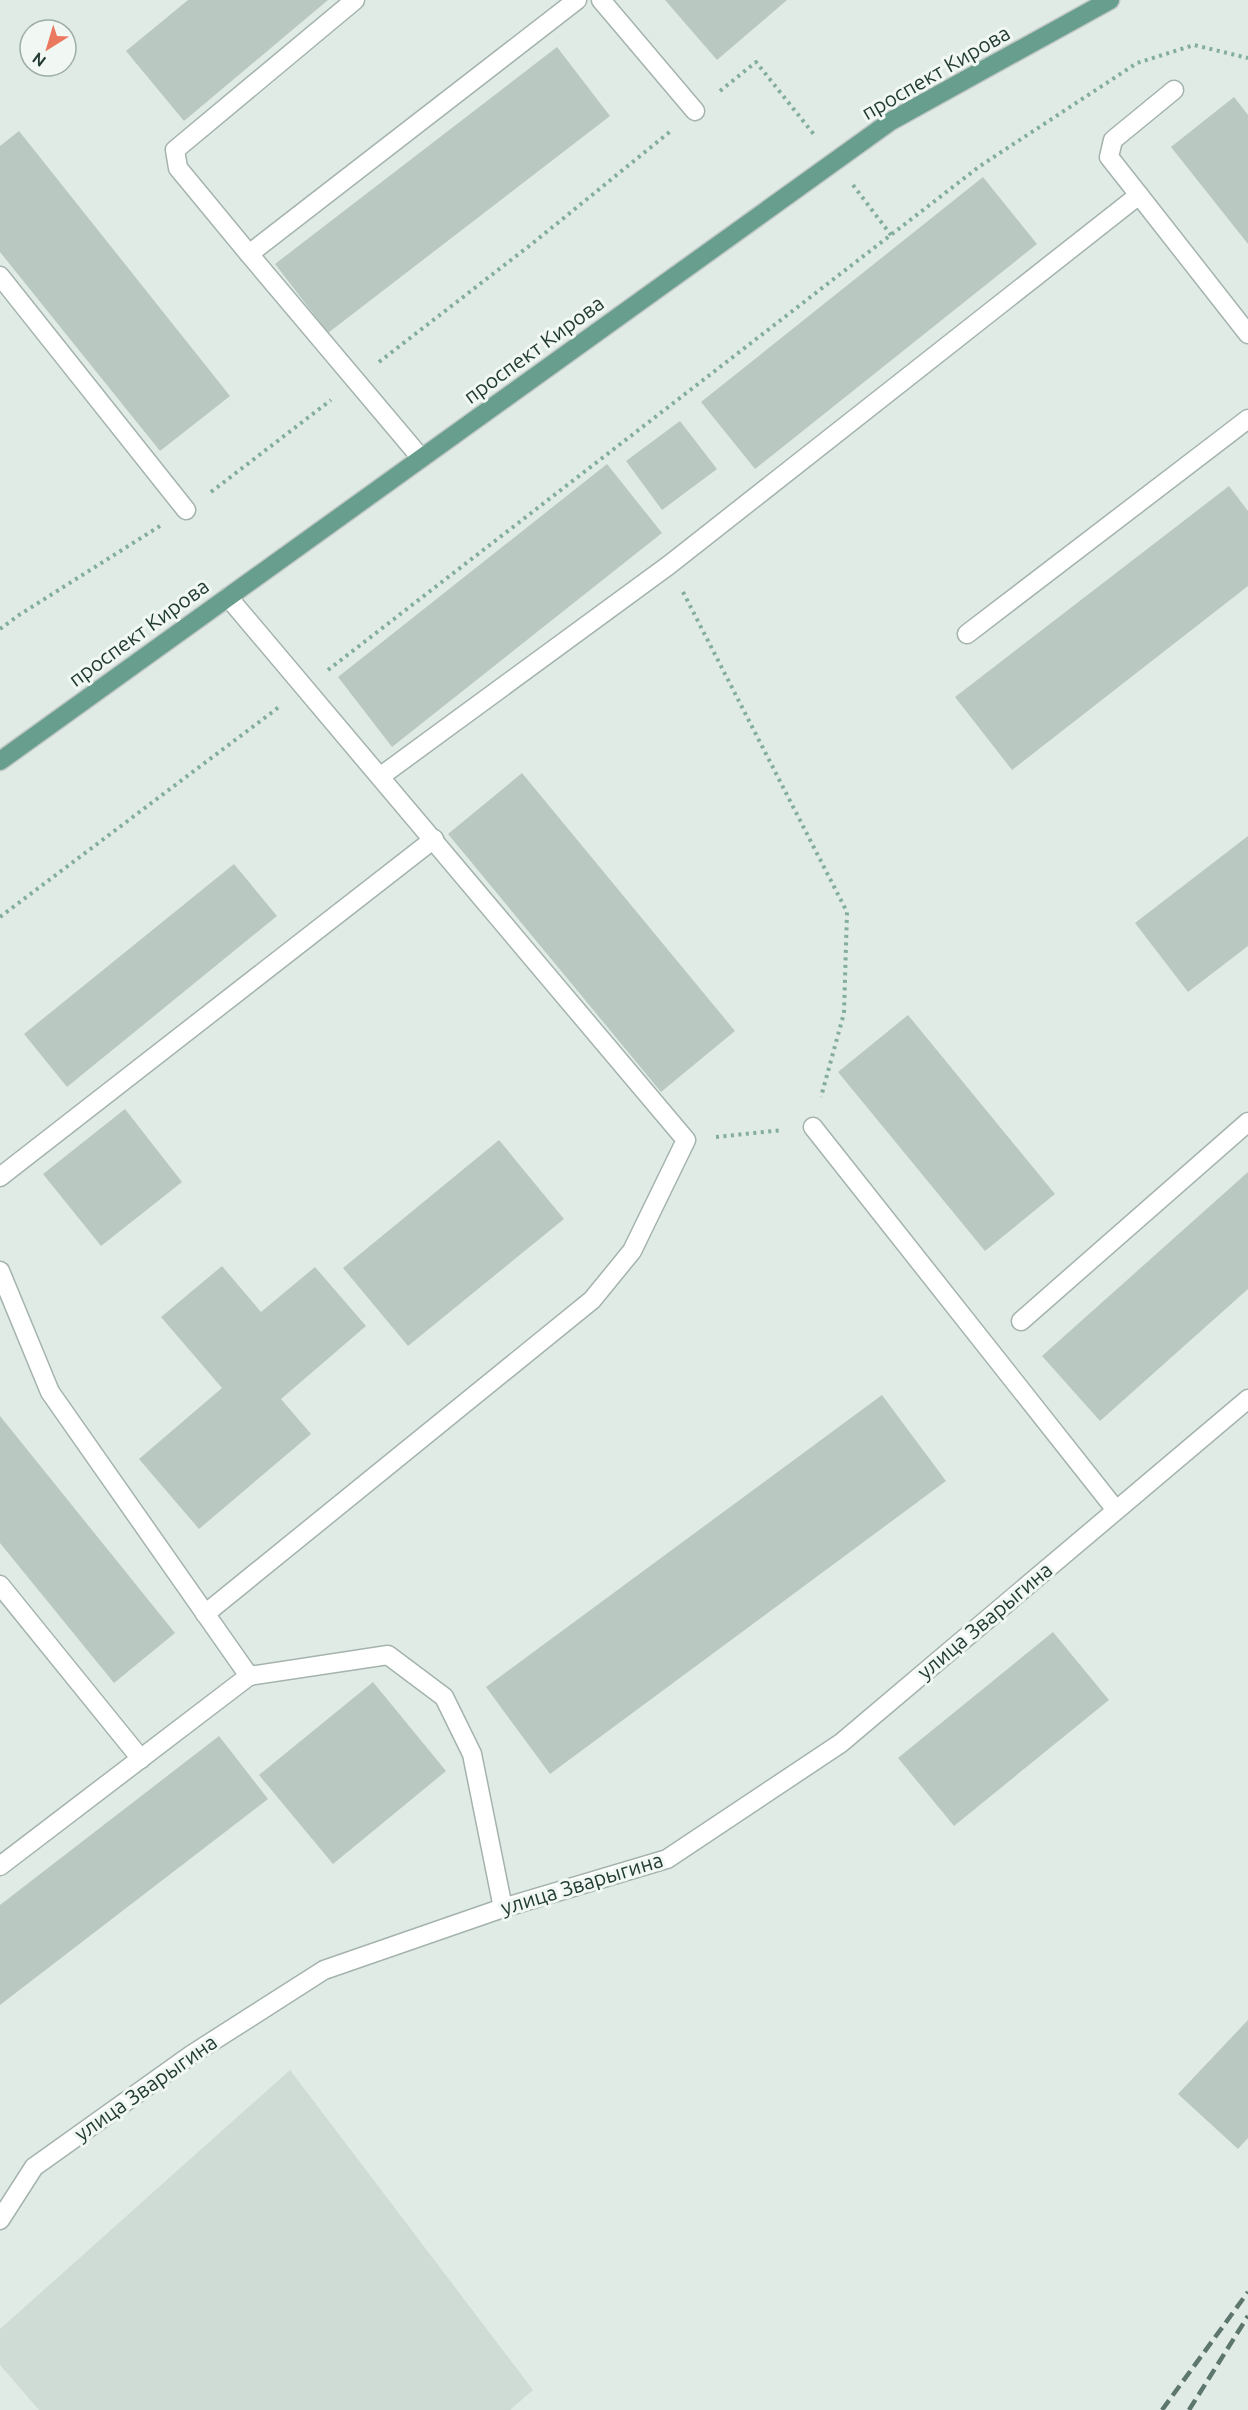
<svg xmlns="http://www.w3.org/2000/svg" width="1248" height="2410" viewBox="0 0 1248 2410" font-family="Ubuntu,sans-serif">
<rect width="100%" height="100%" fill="#e1ebe6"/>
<!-- built -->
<polygon fill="#cfdbd5" points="290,2070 533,2390 510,2410 39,2410 0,2365 0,2329"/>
<!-- building -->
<g fill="#bac8c2">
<polygon points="188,0 328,0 184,121 126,51"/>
<polygon points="665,0 787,0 717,60"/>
<polygon points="557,47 610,116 328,333 275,264"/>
<polygon points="1234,97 1248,115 1248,244 1171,147"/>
<polygon points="19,131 230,396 160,451 0,252 0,146"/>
<polygon points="983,177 1037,244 755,469 701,402"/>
<polygon points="680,421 717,469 662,510 626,461"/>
<polygon points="607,464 662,533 392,747 338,677"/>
<polygon points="1229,486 1248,511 1248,586 1012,770 955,697"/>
<polygon points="522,773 735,1031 661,1092 448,834"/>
<polygon points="1248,836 1248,946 1188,992 1135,923"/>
<polygon points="234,864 277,916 67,1087 24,1034"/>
<polygon points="908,1015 1055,1194 985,1251 838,1072"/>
<polygon points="125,1109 182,1182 101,1246 43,1174"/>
<polygon points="499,1140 564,1219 408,1346 343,1268"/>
<polygon points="1248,1172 1248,1289 1100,1421 1042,1356"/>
<polygon points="222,1266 261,1312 315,1267 366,1326 281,1399 311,1434 199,1529 139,1459 222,1388 161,1317"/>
<polygon points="882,1395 946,1481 550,1774 486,1687"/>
<polygon points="0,1416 175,1633 114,1683 0,1543"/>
<polygon points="1053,1632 1109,1700 954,1826 898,1758"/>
<polygon points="373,1682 446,1771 333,1864 259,1775"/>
<polygon points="219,1736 268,1799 0,2005 0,1905"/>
<polygon points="1248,2020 1248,2138 1238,2149 1178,2094"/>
</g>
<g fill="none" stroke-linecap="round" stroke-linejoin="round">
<!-- minor casing -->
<g stroke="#a4b3ad" stroke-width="21">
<g id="minor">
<polyline points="601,0 695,111"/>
<polyline points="1139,195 1109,157 1113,140 1174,90"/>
<polyline points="249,254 178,168 175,150 355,0"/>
<polyline points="0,276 186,510"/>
<polyline points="421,458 249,254 577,0"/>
<polyline points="967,634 1248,419"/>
<polyline points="381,776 669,565 1139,195 1248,334"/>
<polyline points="813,1127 1116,1510"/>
<polyline points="0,1177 434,839"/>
<polyline points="0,1271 50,1392 249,1676 0,1866"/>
<polyline points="1021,1321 1248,1122"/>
<polyline points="0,1585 141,1759"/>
<polyline points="205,1614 592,1300 632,1251 686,1140 228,597"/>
<polyline points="249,1676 388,1655 444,1697 472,1754 503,1908"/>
<polyline points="0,2220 34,2167 191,2055 324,1970 503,1908 667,1859 841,1743 1248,1399"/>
</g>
</g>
<!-- major casing -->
<g stroke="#c1c8c6" stroke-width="21">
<polyline id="major" points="0,761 891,121 1110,0"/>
</g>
<!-- path -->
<g stroke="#83ad9d" stroke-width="4" stroke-dasharray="3 4.5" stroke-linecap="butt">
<polyline points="720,91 756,62 816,137"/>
<polyline points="853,185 891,235"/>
<polyline points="379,362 533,243 672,130"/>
<polyline points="211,492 331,400"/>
<polyline points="683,592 847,912 844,1013 821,1097"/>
<polyline points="0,629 19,615 160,526"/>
<polyline points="328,670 980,166 1137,63 1194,45 1248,58"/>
<polyline points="0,917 279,707"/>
<polyline points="716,1137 783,1130"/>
</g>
<!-- minor -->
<use href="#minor" stroke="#fff" stroke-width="18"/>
<!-- major -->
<use href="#major" stroke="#689e8d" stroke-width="18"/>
<!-- rail -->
<g stroke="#5d766e" stroke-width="4.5" stroke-dasharray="12 6" stroke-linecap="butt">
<polyline points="1162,2410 1248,2292"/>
<polyline points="1189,2410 1248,2316"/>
</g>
</g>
<g text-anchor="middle" stroke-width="6" stroke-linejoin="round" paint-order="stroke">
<!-- street labels -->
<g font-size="21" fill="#223b33" stroke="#f1f8f4">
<text transform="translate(936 73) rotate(-30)" y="7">проспект Кирова</text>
<text transform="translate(534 350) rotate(-36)" y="7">проспект Кирова</text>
<text transform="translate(139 633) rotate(-36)" y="7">проспект Кирова</text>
<text transform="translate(985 1621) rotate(-40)" y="7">улица Зварыгина</text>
<text transform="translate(582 1884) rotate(-17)" y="7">улица Зварыгина</text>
<text transform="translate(146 2088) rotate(-35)" y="7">улица Зварыгина</text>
</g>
</g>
<!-- north arrow -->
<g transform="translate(48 48) rotate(217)"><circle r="28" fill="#f1f8f4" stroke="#9eaca7" stroke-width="1.5"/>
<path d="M0-4.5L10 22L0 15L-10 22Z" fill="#ea7960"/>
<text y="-9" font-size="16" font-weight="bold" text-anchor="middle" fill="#223b33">N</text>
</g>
</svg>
